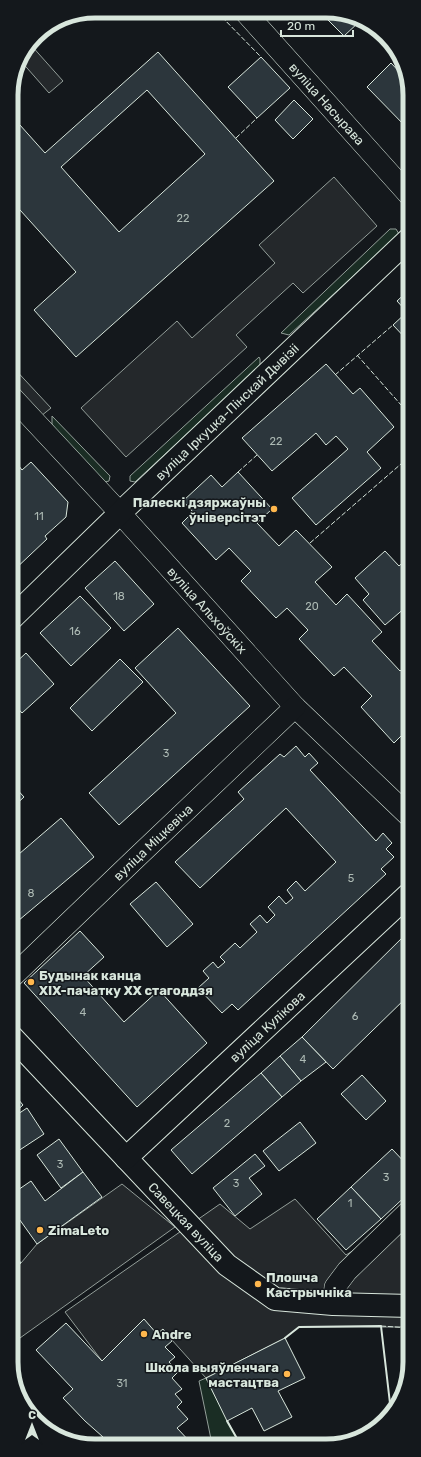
<svg xmlns="http://www.w3.org/2000/svg" width="421" height="1457" viewBox="0 0 421 1457" font-family="Rubik,sans-serif">
<rect width="100%" height="100%" fill="#14181c"/>
<!-- green -->
<g fill="#1a2d24" stroke="#939e99">
<polygon points="390,229 396,229 399,234 289,335 281,333"/>
<polygon points="259,357 260,359 260,366 135,482 130,481 130,476"/>
<polygon points="52,416 110,476 109,481 105,482 52,426"/>
<polygon points="206,1378 238,1441 246,1438 249,1444 212,1444 199,1381"/>
</g>
<!-- parking -->
<g fill="#24282b" stroke="#939e99">
<polygon points="30,44 63,81 49,93 20,60"/>
<polygon points="334,177 377,226 303,293 293,283 236,335 247,347 126,457 81,408 177,321 192,338 275,263 259,245"/>
<polygon points="11,365 51,408 41,416 11,383"/>
<polygon points="122,1184 175,1227 13,1343 12,1269 21,1263 37,1244"/>
<polygon points="295,1199 346,1255 410,1215 410,1327 299,1327 285,1338 206,1378 163,1330 157,1334 144,1320 102,1361 65,1312 220,1204 250,1229"/>
</g>
<!-- building -->
<g fill="#2c363c" stroke="#d8e6dc" fill-rule="evenodd">
<polygon points="321,13 343,13 359,22 344,36"/>
<path d="M158,52L274,181L76,357L34,310L76,272L11,200V115L45,153ZM147,90L205,154L119,232L61,167Z"/>
<polygon points="261,57 290,88 257,118 228,87"/>
<polygon points="391,63 408,81 408,129 367,87"/>
<polygon points="294,100 313,119 293,139 275,120"/>
<polygon points="409,290 409,342 393,325 407,312 397,301"/>
<polygon points="326,364 353,394 360,388 394,427 367,452 381,468 316,525 292,498 348,449 336,436 326,445 316,433 272,471 242,438"/>
<polygon points="31,462 68,502 66,517 45,536 47,539 12,572 12,515 17,510 12,504 12,481 14,479 12,476 12,471 18,465 22,470"/>
<polygon points="238,472 272,509 257,523 279,546 296,530 332,567 315,582 336,605 347,594 382,632 372,641 400,671 409,663 409,734 406,731 394,743 361,707 372,696 344,667 334,676 299,639 308,630 287,608 276,618 241,581 251,571 229,548 216,560 182,523 193,512 183,501 211,475 222,487"/>
<polygon points="385,551 399,566 409,557 409,610 406,607 385,625 363,600 369,594 355,578"/>
<polygon points="115,561 154,604 124,631 85,588"/>
<polygon points="80,596 111,628 71,666 40,633"/>
<polygon points="178,628 250,706 119,825 89,793 176,713 135,668"/>
<polygon points="26,653 54,684 22,713 12,702 12,666"/>
<polygon points="120,659 143,682 92,731 70,708"/>
<polygon points="296,746 305,757 309,753 318,763 310,770 376,841 383,833 392,843 386,849 394,857 381,869 386,874 238,1010 232,1004 222,1013 198,988 209,978 203,971 213,962 218,968 225,962 220,957 235,943 240,948 257,932 250,924 260,915 267,923 275,915 268,907 279,896 286,904 293,898 287,890 296,881 305,891 336,862 286,808 200,888 175,862 244,799 238,792 280,754 284,757"/>
<polygon points="12,784 24,797 12,808"/>
<polygon points="61,818 94,857 12,926 12,860"/>
<polygon points="156,882 193,924 167,947 130,904"/>
<polygon points="80,931 104,957 83,976 124,1022 159,990 207,1043 137,1107 24,983"/>
<polygon points="409,931 409,995 333,1069 302,1037"/>
<polygon points="302,1037 326,1062 301,1081 280,1056"/>
<polygon points="280,1056 301,1081 282,1097 261,1073"/>
<polygon points="261,1073 282,1097 192,1174 171,1150"/>
<polygon points="362,1075 386,1101 366,1120 341,1094"/>
<polygon points="12,1092 23,1105 12,1115"/>
<polygon points="410,1099 410,1116 401,1107"/>
<polygon points="27,1108 44,1134 12,1155 12,1118"/>
<polygon points="300,1122 316,1143 279,1171 263,1151"/>
<polygon points="59,1139 83,1172 61,1188 37,1155"/>
<polygon points="392,1149 410,1168 410,1192 381,1219 351,1187"/>
<polygon points="255,1154 265,1166 249,1178 262,1194 235,1216 213,1188"/>
<polygon points="83,1172 102,1197 37,1244 12,1209 12,1194 31,1181 45,1201"/>
<polygon points="351,1187 381,1219 346,1250 317,1219"/>
<polygon points="12,1251 21,1263 12,1269"/>
<polygon points="144,1319 157,1334 163,1329 172,1341 165,1347 175,1357 169,1362 178,1372 172,1378 182,1389 175,1394 182,1402 177,1407 188,1419 177,1428 192,1444 80,1444 79,1440 103,1437 85,1421 63,1398 73,1389 36,1350 66,1323 102,1361"/>
<polygon points="285,1338 305,1378 278,1391 292,1417 264,1431 252,1408 227,1421 206,1378"/>
</g>
<g fill="none" stroke-linecap="round" stroke-linejoin="round">
<!-- minor casing -->
<g stroke="#d8e6dc" stroke-width="22">
<g id="minor">
<path id="s1" d="M245,12L409,195"/>
<path id="s2" d="M12,397L120,513L295,707L409,816"/>
<path id="s3" d="M12,977L135,859L295,707"/>
<polyline points="333,1304 335,1287 347,1271 410,1210"/>
</g>
</g>
<!-- tertiary casing -->
<g stroke="#d8e6dc" stroke-width="24">
<g id="tertiary">
<path id="s4" d="M12,1037L227,1265L275,1299L333,1304L410,1306"/>
<path id="s5" d="M126,1158L409,894"/>
</g>
</g>
<!-- primary casing -->
<g stroke="#d8e6dc" stroke-width="24">
<g id="primary">
<path id="s6" d="M12,618L120,513L409,239"/>
</g>
</g>
<!-- minor -->
<use href="#minor" stroke="#14181c" stroke-width="21"/>
<!-- tertiary -->
<use href="#tertiary" stroke="#14181c" stroke-width="22"/>
<!-- primary -->
<use href="#primary" stroke="#14181c" stroke-width="22"/>
<!-- fence -->
<g stroke="#d8e6dc" stroke-width="1" stroke-dasharray="5 2" stroke-linecap="butt">
<polyline points="217,12 261,57"/>
<polyline points="236,138 257,118"/>
<polyline points="357,355 409,414"/>
<polyline points="335,375 393,325"/>
<polyline points="238,472 257,455"/>
<polyline points="310,543 409,457"/>
<polyline points="381,1326 410,1328"/>
</g>
<!-- wall -->
<g stroke="#d8e6dc" stroke-width="2">
<polyline points="285,1338 299,1327 381,1326 391,1412"/>
<polyline points="227,1421 239,1442 246,1438 249,1444"/>
</g>
</g>
<!-- markers -->
<g fill="#ffb74d" stroke="#14181c" stroke-width="1.5">
<circle cx="274" cy="509" r="4"/>
<circle cx="31" cy="982" r="4"/>
<circle cx="40" cy="1230" r="4"/>
<circle cx="258" cy="1284" r="4"/>
<circle cx="144" cy="1334" r="4"/>
<circle cx="287" cy="1374" r="4"/>
</g>
<g text-anchor="middle" stroke-width="3" stroke-linejoin="round" paint-order="stroke">
<!-- number labels -->
<g font-size="11" fill="#adbab4">
<text x="183" y="222">22</text>
<text x="276" y="445">22</text>
<text x="39" y="520">11</text>
<text x="119" y="600">18</text>
<text x="312" y="610">20</text>
<text x="75" y="635">16</text>
<text x="166" y="757">3</text>
<text x="351" y="882">5</text>
<text x="31" y="897">8</text>
<text x="83" y="1016">4</text>
<text x="355" y="1020">6</text>
<text x="303" y="1063">4</text>
<text x="227" y="1127">2</text>
<text x="60" y="1168">3</text>
<text x="386" y="1181">3</text>
<text x="236" y="1187">3</text>
<text x="350" y="1207">1</text>
<text x="122" y="1387">31</text>
</g>
<!-- street labels -->
<g font-size="13" fill="#d8e6dc" stroke="#14181c">
<text dy="5" stroke="none"><textPath href="#s1" startOffset="123">вуліца Насырава</textPath></text>
<text dy="5" stroke="none"><textPath href="#s6" startOffset="298">вуліца Іркуцка-Пінскай Дывізіі</textPath></text>
<text dy="5" stroke="none"><textPath href="#s2" startOffset="289">вуліца Альхоўскіх</textPath></text>
<text dy="5" stroke="none"><textPath href="#s3" startOffset="195">вуліца Міцкевіча</textPath></text>
<text dy="5" stroke="none"><textPath href="#s5" startOffset="193">вуліца Кулікова</textPath></text>
<text dy="5" stroke="none"><textPath href="#s4" startOffset="254">Савецкая вуліца</textPath></text>
</g>
<!-- poi labels -->
<g font-size="13" font-weight="bold" fill="#d8e6dc" stroke="#14181c" text-anchor="start">
<text x="266" y="507" text-anchor="end">Палескі дзяржаўны<tspan x="266" dy="15">ўніверсітэт</tspan></text>
<text x="39" y="980">Будынак канца<tspan x="39" dy="15">XIX-пачатку XX стагоддзя</tspan></text>
<text x="48" y="1235">ZimaLeto</text>
<text x="266" y="1282">Плошча<tspan x="266" dy="15">Кастрычніка</tspan></text>
<text x="152" y="1339">Andre</text>
<text x="279" y="1372" text-anchor="end">Школа выяўленчага<tspan x="279" dy="15">мастацтва</tspan></text>
</g>
</g>
<!-- crop -->
<path d="M0 0H421V1457H0ZM95 18H326A77 77 0 0 1 403 95V1362A77 77 0 0 1 326 1439H95A77 77 0 0 1 18 1362V95A77 77 0 0 1 95 18Z" fill="#14181c" fill-rule="evenodd"/>
<path fill="none" stroke="#d8e6dc" stroke-width="5" d="M95 18H326A77 77 0 0 1 403 95V1362A77 77 0 0 1 326 1439H95A77 77 0 0 1 18 1362V95A77 77 0 0 1 95 18Z"/>
<!-- north arrow -->
<g transform="translate(32 1425)" stroke="#14181c" stroke-width="3" paint-order="stroke">
<path d="M0-3L7 15L0 10L-7 15Z" fill="#d8e6dc"/>
<text y="-6" font-size="11" font-weight="bold" text-anchor="middle" fill="#d8e6dc">С</text>
</g>
<!-- scale -->
<path d="M281 30v6h72v-6" fill="none" stroke="#d8e6dc" stroke-width="2"/>
<text x="287" y="30" font-size="12" fill="#d8e6dc" stroke="#14181c" stroke-width="3" paint-order="stroke">20 m</text>
</svg>
